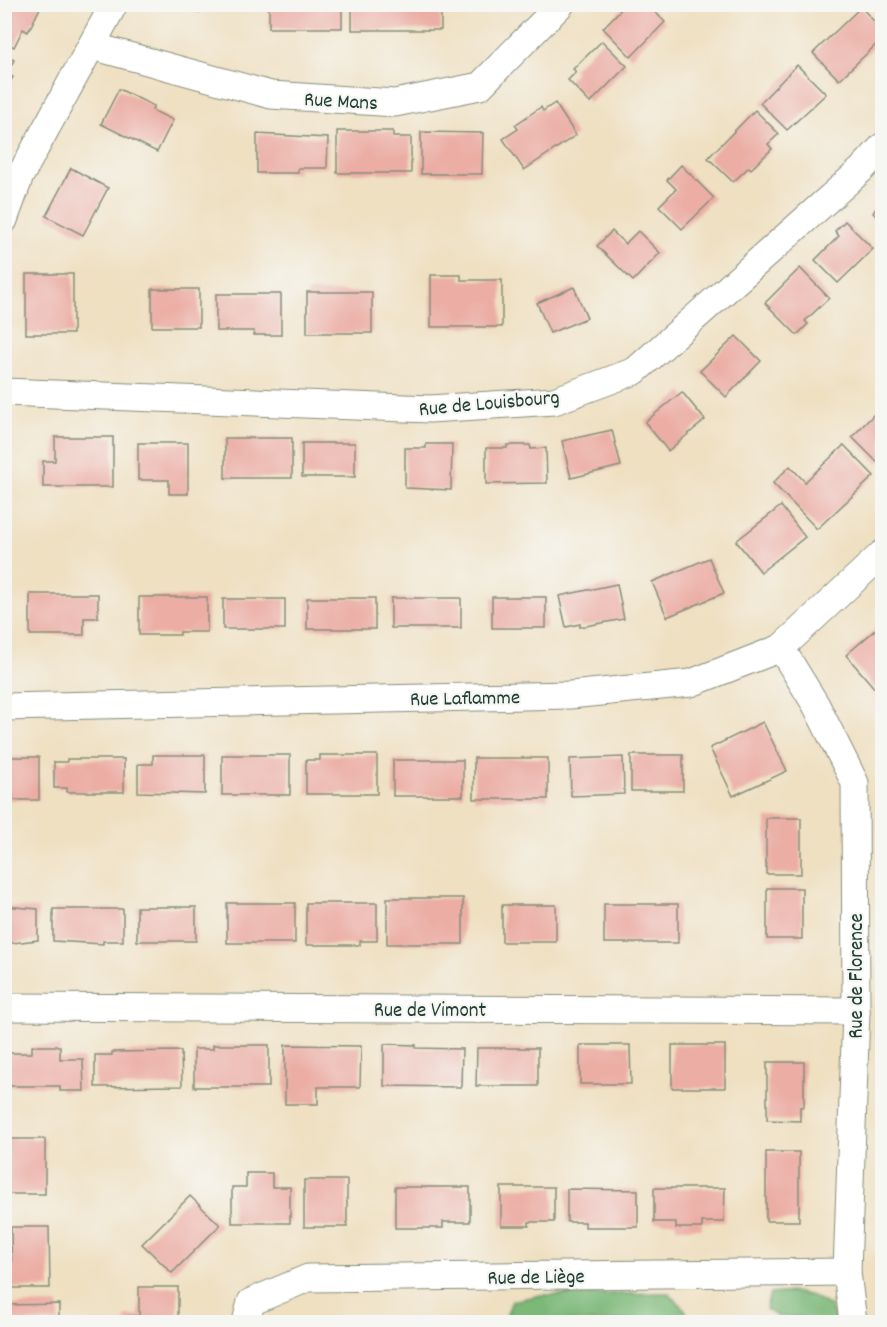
<svg xmlns="http://www.w3.org/2000/svg" width="887" height="1327" viewBox="0 0 887 1327" font-family="Dekko,sans-serif">
<rect width="100%" height="100%" fill="#f6f6f2"/>
<filter id="ink" filterUnits="userSpaceOnUse"><feTurbulence type="fractalNoise" baseFrequency=".0167" numOctaves="2"/><feDisplacementMap in="SourceGraphic" scale="12" xChannelSelector="R" yChannelSelector="G"/><feConvolveMatrix kernelMatrix="1 2 1 2 8 2 1 2 1" color-interpolation-filters="sRGB"/></filter>
<filter id="wash" filterUnits="userSpaceOnUse"><feTurbulence type="fractalNoise" baseFrequency=".008" numOctaves="4" result="noise"/><feDisplacementMap in="SourceGraphic" scale="24" xChannelSelector="R" yChannelSelector="G"/><feGaussianBlur stdDeviation="1.35" result="paint"/><feColorMatrix in="noise" values="0 0 0 0 0 0 0 0 0 0 0 0 0 0 0 0 0 1.4 0 .05"/><feComposite in="paint" operator="in"/></filter>
<g filter="url(#wash)">
<rect width="100%" height="100%" fill="#efe0c2"/>
<!-- forest -->
<g fill="#7bb878" stroke="#4d7a56" stroke-width="1.5">
<polygon points="793,1292 812,1296 830,1306 836,1322 810,1322 800,1317 778,1317 766,1309 770,1294"/>
<polygon points="669,1293 686,1311 685,1321 507,1322 507,1314 512,1301 541,1295"/>
</g>
<g id="blocks">
<!-- building -->
<g fill="#ebada4">
<polygon points="4,4 37,4 40,8 28,32 23,29 14,47 4,42"/>
<polygon points="182,4 203,4 199,13"/>
<rect x="269" y="4" width="73" height="24"/>
<rect x="352" y="4" width="89" height="26"/>
<polygon points="626,4 647,4 665,22 631,57 603,28"/>
<polygon points="871,4 882,4 882,17"/>
<polygon points="861,7 882,30 882,39 839,80 813,53"/>
<polygon points="602,41 627,66 590,103 568,80 576,72 573,69"/>
<polygon points="4,55 14,60 7,74 13,77 4,92"/>
<polygon points="797,65 826,94 787,130 760,103"/>
<polygon points="119,89 154,106 152,110 173,120 157,152 101,124"/>
<polygon points="555,103 576,135 524,170 503,139 518,129 515,125 541,107 543,111"/>
<polygon points="755,110 779,134 768,144 772,149 751,169 749,167 733,182 708,158"/>
<polygon points="337,131 393,131 393,137 411,137 411,173 337,173"/>
<polygon points="421,132 483,133 482,174 421,174"/>
<polygon points="257,134 328,138 327,168 298,168 298,173 257,173"/>
<polygon points="681,165 714,198 682,229 659,206 676,189 667,180"/>
<polygon points="71,168 108,188 83,235 46,216"/>
<polygon points="882,199 882,222 873,213"/>
<polygon points="845,221 873,249 838,283 815,260 839,236 835,231"/>
<polygon points="612,231 625,244 638,231 660,253 633,281 597,246"/>
<polygon points="800,268 829,298 805,321 808,324 797,335 765,303"/>
<rect x="26" y="274" width="47" height="60"/>
<polygon points="431,275 461,275 461,280 502,280 502,327 431,327"/>
<polygon points="574,287 587,318 550,333 537,303"/>
<rect x="152" y="289" width="47" height="38"/>
<rect x="307" y="292" width="65" height="41"/>
<polygon points="216,294 281,294 281,335 254,335 254,331 216,331"/>
<polygon points="736,336 761,361 726,397 700,371"/>
<polygon points="682,392 705,420 668,451 645,422"/>
<polygon points="882,406 882,459 878,463 852,437"/>
<polygon points="612,430 621,466 571,478 562,441"/>
<polygon points="55,437 113,437 113,487 43,487 43,461 55,461"/>
<rect x="225" y="438" width="67" height="40"/>
<polygon points="138,443 188,443 188,494 169,494 169,480 138,480"/>
<rect x="302" y="443" width="53" height="34"/>
<polygon points="426,444 452,444 451,490 405,488 405,448 426,448"/>
<polygon points="507,445 530,445 531,449 546,448 547,483 486,484 486,448 507,448"/>
<polygon points="844,445 874,476 817,529 773,483 790,466 805,482"/>
<polygon points="781,506 805,537 761,572 736,541"/>
<polygon points="709,558 724,593 667,617 652,582"/>
<polygon points="617,584 624,619 580,627 580,624 566,627 559,596"/>
<polygon points="30,594 98,594 98,618 84,618 84,635 30,635"/>
<polygon points="139,597 207,597 207,632 180,632 180,635 139,635"/>
<rect x="492" y="597" width="54" height="31"/>
<rect x="307" y="598" width="68" height="31"/>
<rect x="391" y="598" width="70" height="30"/>
<rect x="223" y="599" width="62" height="30"/>
<polygon points="882,624 882,685 876,690 846,655"/>
<polygon points="763,722 787,771 733,796 710,748"/>
<polygon points="153,755 205,755 205,794 138,792 138,764 153,764"/>
<rect x="222" y="755" width="68" height="40"/>
<polygon points="320,755 377,755 377,794 306,794 306,760 320,760"/>
<rect x="631" y="755" width="52" height="36"/>
<rect x="4" y="757" width="35" height="43"/>
<polygon points="623,757 624,794 571,796 570,759"/>
<rect x="474" y="758" width="74" height="41"/>
<polygon points="67,759 124,759 124,792 67,792 67,788 54,788 54,762 67,762"/>
<rect x="393" y="760" width="70" height="36"/>
<rect x="766" y="818" width="35" height="56"/>
<rect x="767" y="888" width="35" height="51"/>
<rect x="387" y="898" width="76" height="46"/>
<rect x="227" y="903" width="68" height="40"/>
<polygon points="306,903 377,903 377,941 360,941 360,945 306,945"/>
<rect x="604" y="904" width="74" height="39"/>
<rect x="502" y="905" width="54" height="37"/>
<polygon points="4,906 38,909 38,940 4,944"/>
<rect x="137" y="907" width="59" height="34"/>
<polygon points="53,909 123,909 123,941 103,941 103,944 53,941"/>
<polygon points="384,1044 416,1045 416,1048 462,1049 461,1087 384,1086"/>
<polygon points="213,1045 269,1045 269,1087 194,1087 194,1049 213,1049"/>
<polygon points="285,1045 361,1046 360,1087 318,1087 318,1104 285,1104"/>
<polygon points="580,1045 630,1045 631,1084 580,1084"/>
<rect x="672" y="1045" width="53" height="43"/>
<polygon points="32,1046 60,1046 60,1059 83,1059 84,1091 60,1091 60,1086 7,1086 7,1053 32,1053"/>
<polygon points="477,1048 538,1048 538,1086 476,1086"/>
<polygon points="181,1051 182,1086 95,1087 95,1055 112,1055 112,1052"/>
<polygon points="767,1062 804,1062 804,1107 800,1107 800,1121 767,1120"/>
<rect x="7" y="1139" width="38" height="55"/>
<rect x="766" y="1152" width="33" height="69"/>
<polygon points="246,1173 272,1173 272,1187 290,1187 290,1223 232,1223 232,1187 246,1187"/>
<rect x="304" y="1180" width="43" height="47"/>
<polygon points="395,1187 470,1187 470,1222 443,1222 443,1228 395,1228"/>
<polygon points="501,1187 554,1187 554,1222 529,1222 529,1226 501,1226"/>
<polygon points="654,1188 725,1188 724,1222 702,1222 702,1228 676,1228 676,1222 654,1222"/>
<polygon points="567,1189 638,1190 638,1227 585,1227 585,1222 567,1222"/>
<polygon points="190,1196 220,1225 172,1273 142,1244"/>
<polygon points="11,1227 49,1227 50,1288 12,1288"/>
<polygon points="139,1287 178,1287 178,1322 125,1322 125,1316 139,1316"/>
<polygon points="59,1304 59,1322 7,1322 7,1305"/>
</g>
</g>
</g>
<g filter="url(#ink)">
<use href="#blocks" fill-opacity="0" stroke="#878e7b" stroke-width="1.5"/>
<g fill="none" stroke-linecap="round" stroke-linejoin="round">
<!-- minor casing -->
<g stroke="#878e7b" stroke-width="29">
<g id="minor">
<polyline points="92,46 271,95 395,103 480,86 561,4"/>
<polyline points="4,220 20,176 114,4"/>
<polyline points="4,392 430,409 554,401 635,371 862,169 882,147"/>
<polyline points="781,648 816,705 855,783 856,1011 847,1272 853,1322"/>
<polyline points="4,707 570,695 691,683 781,648 882,554"/>
<polyline points="4,1007 856,1011"/>
<polyline points="246,1322 251,1302 308,1278 847,1272"/>
</g>
</g>
<!-- minor -->
<use href="#minor" stroke="#fff" stroke-width="27"/>
</g>
</g>
<g text-anchor="middle" stroke-width="4.5" stroke-linejoin="round" paint-order="stroke">
<!-- street labels -->
<g font-size="21" fill="#1f3d34" stroke="#f6f6f2">
<text transform="translate(341 100) rotate(3)" y="7">Rue Mans</text>
<text transform="translate(489 402) rotate(-5)" y="7">Rue de Louisbourg</text>
<text transform="translate(465 697) rotate(-1)" y="7">Rue Laflamme</text>
<text transform="translate(855 976) rotate(-90)" y="7">Rue de Florence</text>
<text x="430" y="1016">Rue de Vimont</text>
<text transform="translate(536 1276) rotate(-1)" y="7">Rue de Liège</text>
</g>
</g>
<!-- margin -->
<rect width="887" height="1327" fill="none" stroke="#f6f6f2" stroke-width="24"/>
</svg>
